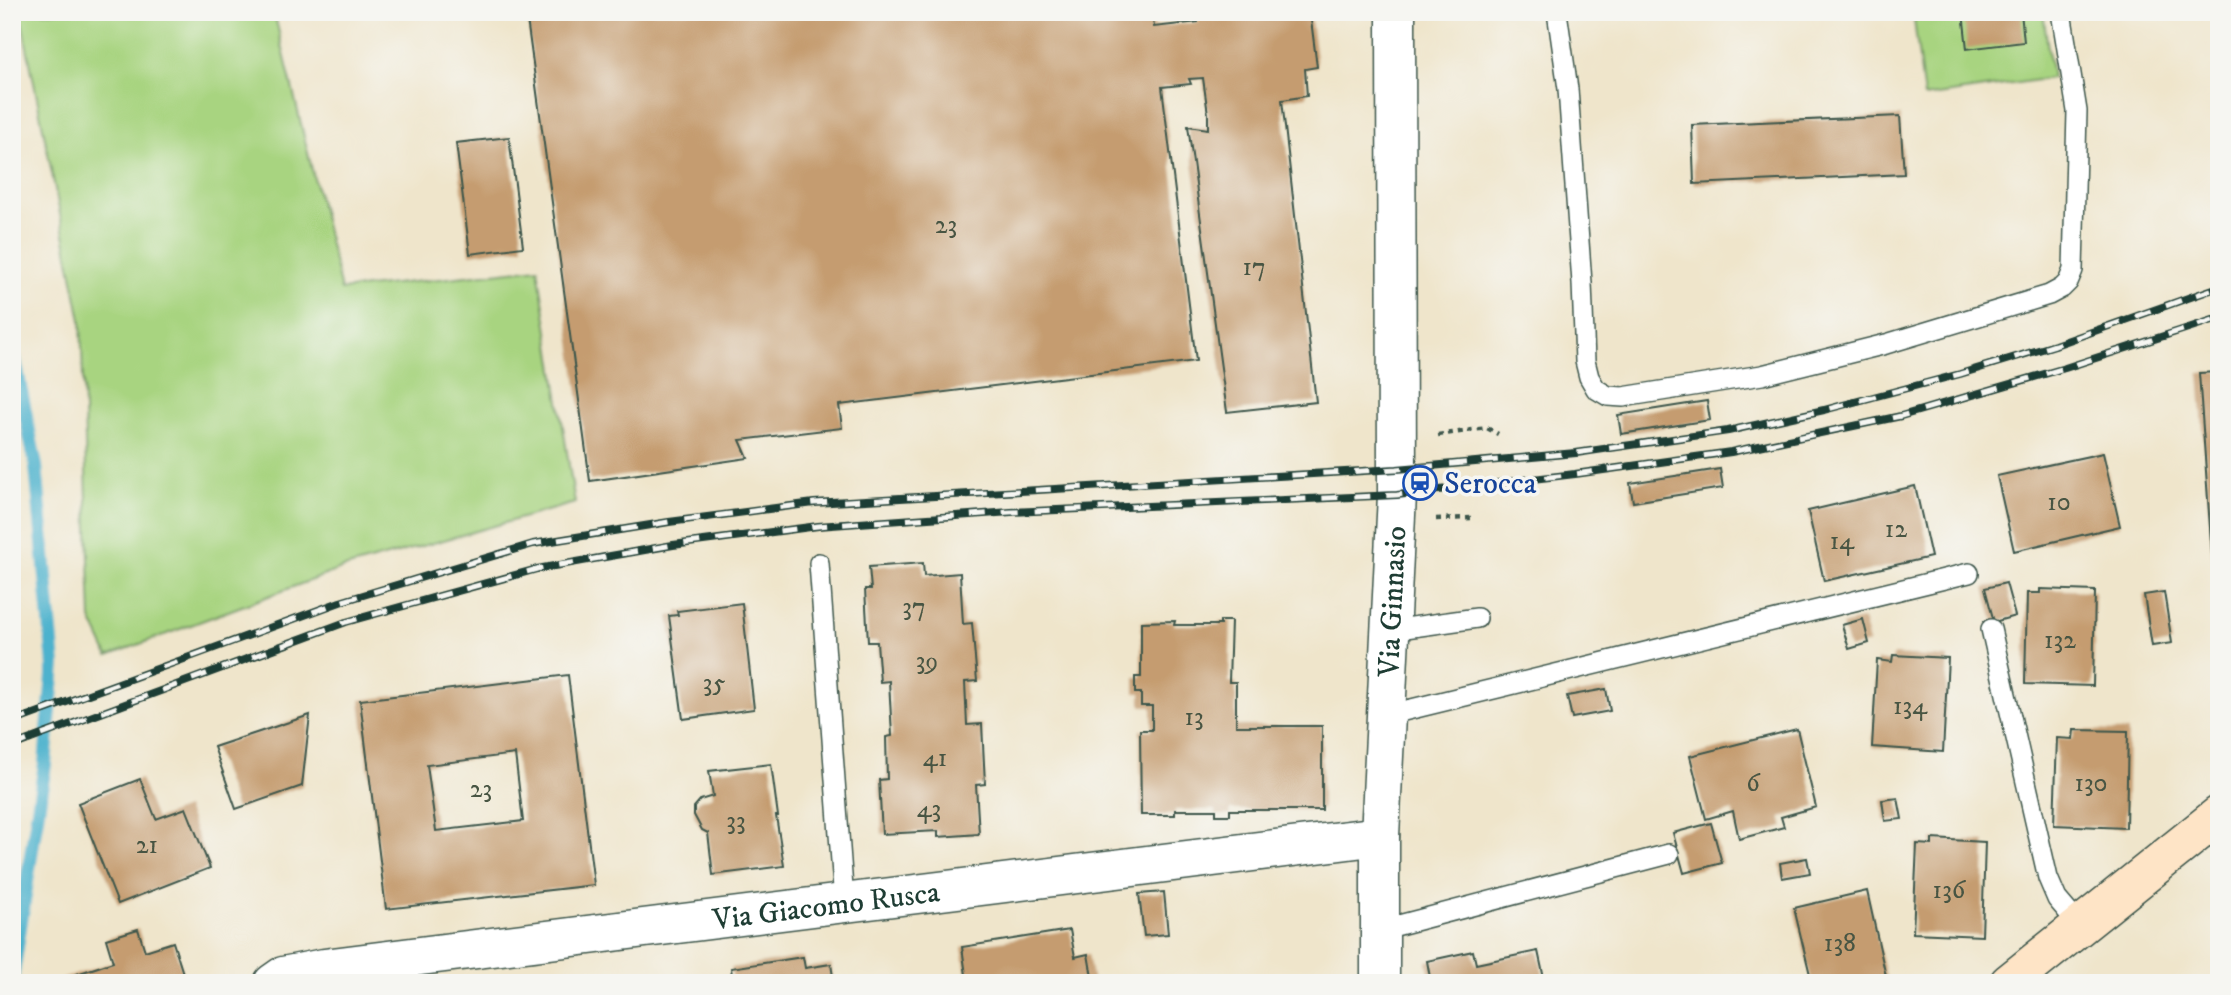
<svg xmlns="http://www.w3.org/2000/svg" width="2231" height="995" viewBox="0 0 2231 995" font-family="'IM FELL DW Pica',serif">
<rect width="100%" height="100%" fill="#f6f6f2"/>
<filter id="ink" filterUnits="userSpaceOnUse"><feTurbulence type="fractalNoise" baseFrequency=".0143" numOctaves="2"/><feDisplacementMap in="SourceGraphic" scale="14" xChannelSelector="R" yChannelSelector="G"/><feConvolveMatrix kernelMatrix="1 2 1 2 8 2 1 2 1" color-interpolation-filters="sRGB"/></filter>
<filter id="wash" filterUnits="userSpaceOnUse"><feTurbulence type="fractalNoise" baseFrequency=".00686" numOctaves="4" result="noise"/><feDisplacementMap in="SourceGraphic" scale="28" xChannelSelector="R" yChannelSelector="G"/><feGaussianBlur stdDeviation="1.57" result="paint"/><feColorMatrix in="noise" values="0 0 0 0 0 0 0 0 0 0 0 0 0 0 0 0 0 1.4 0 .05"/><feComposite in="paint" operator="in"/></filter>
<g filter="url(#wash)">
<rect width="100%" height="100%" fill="#efe5cb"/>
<!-- green -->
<g fill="#a8d480" stroke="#64885a" stroke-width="2">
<polygon points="20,12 274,12 341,290 538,268 575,503 341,569 108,656 91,619 81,320"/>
<polygon points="1913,12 2043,12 2052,78 1924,97"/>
</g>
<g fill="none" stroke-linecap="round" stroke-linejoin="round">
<!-- stream -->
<polyline stroke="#4eb2cd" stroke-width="14" points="12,346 36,466 54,665 45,764 12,979"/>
</g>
<g id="blocks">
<!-- building -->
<g fill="#c59c70" fill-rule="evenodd">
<polygon points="526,12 1152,12 1154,27 1198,22 1197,12 1310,12 1317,67 1305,69 1307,96 1282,100 1316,402 1227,412 1188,126 1208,129 1208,114 1203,78 1189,79 1191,84 1162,87 1196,361 839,405 842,428 740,440 748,458 590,481"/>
<polygon points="1963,12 2021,12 2024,42 1967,49"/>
<polygon points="1900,116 1904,174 1694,184 1692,125"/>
<polygon points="509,137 523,247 470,254 456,143"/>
<polygon points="2219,372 2219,626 2217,626 2199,373"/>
<polygon points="1707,401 1710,420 1621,434 1618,415"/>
<polygon points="2103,453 2120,526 2014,551 1997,476"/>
<polygon points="1720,469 1723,488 1633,502 1630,483"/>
<polygon points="1915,486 1931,557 1824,581 1808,511"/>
<polygon points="923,563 924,576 960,573 963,624 972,623 977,681 965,682 967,725 982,724 985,784 976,785 979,834 938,837 938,831 882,834 879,780 887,779 886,737 892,736 889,681 880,682 877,642 868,642 865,589 871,589 869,567"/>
<polygon points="2006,583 2015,616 1994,622 1985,588"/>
<polygon points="2040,589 2095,591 2093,686 2025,684 2027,593 2040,593"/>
<polygon points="2164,592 2172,643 2152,646 2144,595"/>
<polygon points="742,603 754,709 683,719 669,616 678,615 677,611"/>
<polygon points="1863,619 1869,643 1849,649 1842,625"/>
<polygon points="1175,621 1174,625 1220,625 1220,621 1231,621 1229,682 1236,682 1236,726 1322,726 1322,810 1230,810 1230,815 1216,815 1216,810 1175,810 1175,815 1141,815 1140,730 1152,730 1152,706 1141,706 1141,693 1135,693 1135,677 1141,677 1141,622"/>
<polygon points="1893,655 1948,658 1943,752 1872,747 1877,660 1892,662"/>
<path d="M568,675L594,885L386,909L360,700ZM515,754L523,821L436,831L427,765Z"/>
<polygon points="1606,689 1610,711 1572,718 1567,696"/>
<polygon points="310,715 302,786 236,809 214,747"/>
<polygon points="1797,729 1816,807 1781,817 1784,827 1739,839 1733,811 1706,819 1690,756"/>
<polygon points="2074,730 2128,731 2126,828 2054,825 2057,738 2073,739"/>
<polygon points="771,764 778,816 776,816 784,866 713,875 708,833 702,830 694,815 694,807 700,800 713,796 709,771"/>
<polygon points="140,779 156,819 186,808 210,868 118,904 78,803"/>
<polygon points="1898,798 1902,819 1885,821 1882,800"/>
<polygon points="1711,823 1722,863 1684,873 1673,833"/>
<polygon points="1932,839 1985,842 1982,936 1913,933 1917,844 1932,845"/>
<polygon points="1807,858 1810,873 1782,878 1780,863"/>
<polygon points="1867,891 1887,981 1812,983 1794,908"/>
<polygon points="1164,892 1168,934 1144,936 1139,894"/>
<polygon points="138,929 145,951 173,942 186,983 63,983 62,979 113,962 106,939"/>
<polygon points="1070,930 1075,957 1088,954 1093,983 978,983 978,980 967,982 962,947"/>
<polygon points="1473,951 1476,964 1538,951 1545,983 1431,983 1427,961"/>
<polygon points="803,957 805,968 831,964 834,983 733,983 731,968"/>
</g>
</g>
</g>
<g filter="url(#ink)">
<use href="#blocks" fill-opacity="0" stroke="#3e564b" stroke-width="2"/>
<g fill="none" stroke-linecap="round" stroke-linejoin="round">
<!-- lane casing -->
<g stroke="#3e564b" stroke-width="22">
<g id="lane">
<polyline points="1557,12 1568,89 1582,283 1585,361 1589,377 1596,389 1608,396 1623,397 1762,375 1886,344 2049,295 2062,288 2068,282 2073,270 2077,111 2061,12"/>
<polyline points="819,563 844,902"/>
<polyline points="1991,629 2048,878 2057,899 2080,926"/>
<polyline points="1391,630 1477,618"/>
<polyline points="1387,715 1969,573"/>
<polyline points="1380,930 1669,854"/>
</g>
</g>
<!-- street casing -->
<g stroke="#3e564b" stroke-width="41">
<g id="street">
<path id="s1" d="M273,983L283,976L324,968L1380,836"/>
<path id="s2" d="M1380,983V836L1397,495L1396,12"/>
</g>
</g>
<!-- secondary casing -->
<g stroke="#3e564b" stroke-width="41">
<polyline id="secondary" points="2009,983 2219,815"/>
</g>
<!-- path -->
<g stroke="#3e564b" stroke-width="4.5" stroke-dasharray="5 5" stroke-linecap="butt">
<polyline points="1438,435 1487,428 1498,434"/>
<polyline points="1436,519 1474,518"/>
</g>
<!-- lane -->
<use href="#lane" stroke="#fff" stroke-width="19"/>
<!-- street -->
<use href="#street" stroke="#fff" stroke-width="38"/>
<!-- secondary -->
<use href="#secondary" stroke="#fee4c6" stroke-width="38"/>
<!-- rail casing -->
<g stroke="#1f3d34" stroke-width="8">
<g id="rail">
<polyline points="12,722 340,602 533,544 669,522 814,503 1397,469 1576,453 1728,431 1824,410 1960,374 2055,345 2219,287"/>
<polyline points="12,746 346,622 537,569 673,545 818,526 1011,512 1397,495 1575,474 1731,452 1901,416 2065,368 2219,318"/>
</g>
</g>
<!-- rail -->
<use href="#rail" stroke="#f6f6f2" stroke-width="5" stroke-dasharray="16" stroke-linecap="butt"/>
</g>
</g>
<!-- icons -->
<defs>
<g id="station-ring" transform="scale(1.75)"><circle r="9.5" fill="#f6f6f2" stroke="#1a4fb4" stroke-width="1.5"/><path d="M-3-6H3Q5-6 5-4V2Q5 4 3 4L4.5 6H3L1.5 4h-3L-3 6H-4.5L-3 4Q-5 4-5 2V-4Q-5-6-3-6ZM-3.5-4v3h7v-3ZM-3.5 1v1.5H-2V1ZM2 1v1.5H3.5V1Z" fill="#1a4fb4"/></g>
</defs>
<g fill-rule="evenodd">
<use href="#station-ring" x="1420" y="483"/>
</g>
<g text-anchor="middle" stroke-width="7" stroke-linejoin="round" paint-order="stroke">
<!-- number labels -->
<g font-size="26" fill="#485543">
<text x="946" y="233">23</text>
<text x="1254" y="275">17</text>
<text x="2059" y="510">10</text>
<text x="1896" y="537">12</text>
<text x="1842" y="549">14</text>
<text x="914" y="615">37</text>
<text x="2060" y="648">132</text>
<text x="927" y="669">39</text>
<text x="714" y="691">35</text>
<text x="1910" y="714">134</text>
<text x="1194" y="725">13</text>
<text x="935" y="766">41</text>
<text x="1753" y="791">6</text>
<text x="2091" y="791">130</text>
<text x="481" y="797">23</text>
<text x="929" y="817">43</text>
<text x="736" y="829">33</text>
<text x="147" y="853">21</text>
<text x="1949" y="898">136</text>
<text x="1840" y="951">138</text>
</g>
<!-- transit labels -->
<g font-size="30" fill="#164399" stroke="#f6f6f2" text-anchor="start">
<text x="1444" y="493">Serocca</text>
</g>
<!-- street labels -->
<g font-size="30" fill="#1f3d34" stroke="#f6f6f2">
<text dy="10" stroke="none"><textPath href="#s2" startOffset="382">Via Ginnasio</textPath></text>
<text dy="10" stroke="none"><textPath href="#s1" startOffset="560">Via Giacomo Rusca</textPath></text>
</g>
</g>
<!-- margin -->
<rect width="2231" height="995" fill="none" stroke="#f6f6f2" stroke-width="42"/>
</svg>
